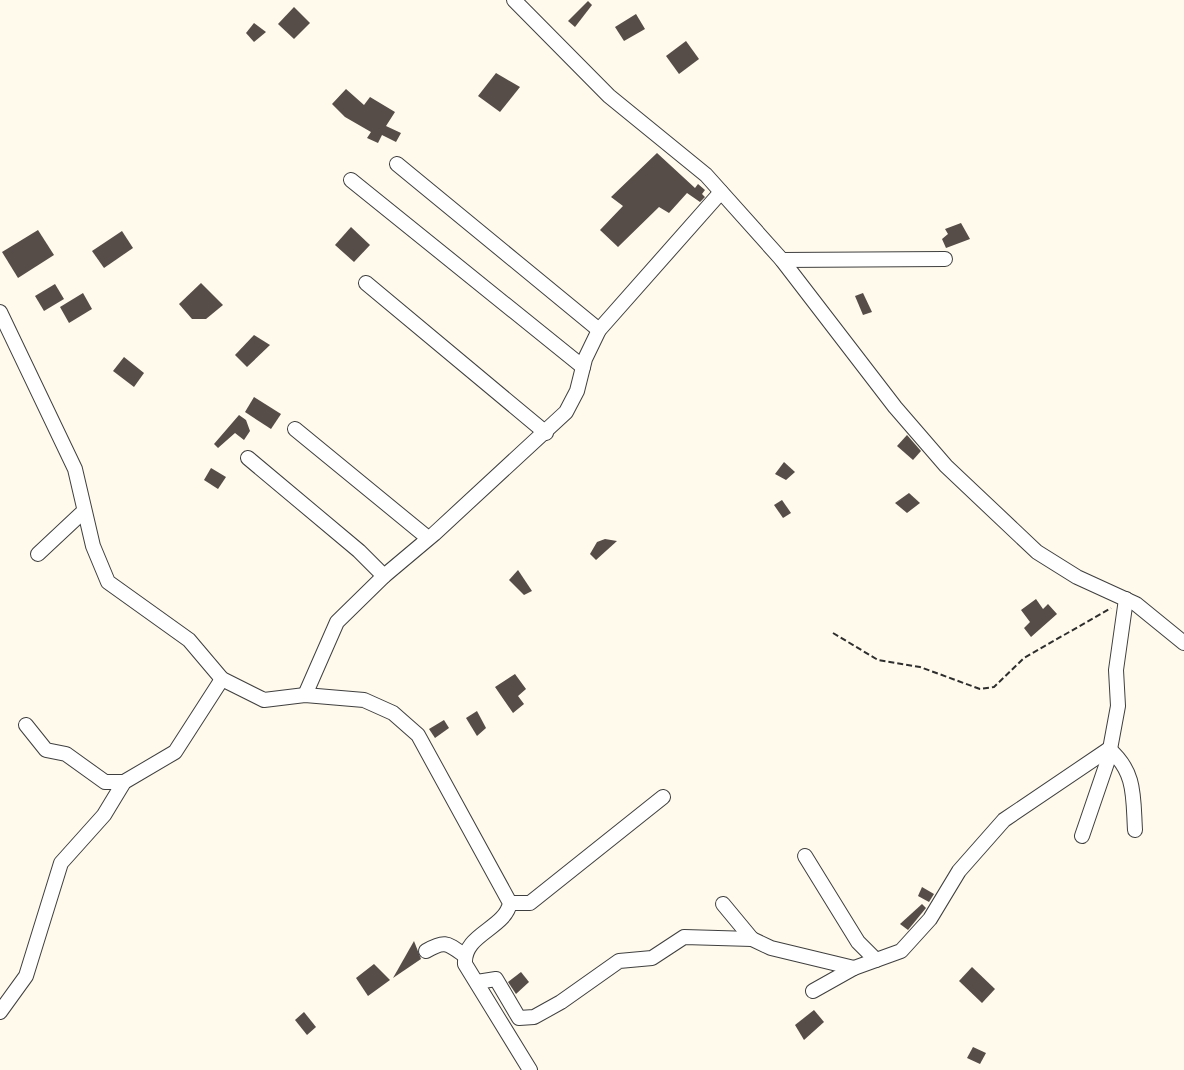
<svg xmlns="http://www.w3.org/2000/svg" width="1184" height="1070" viewBox="0 0 1184 1070" font-family="Georgia,serif">
<rect width="100%" height="100%" fill="#fffaec"/>
<!-- building -->
<g fill="#564c48">
<polygon points="588,1 592,5 575,27 568,21"/>
<polygon points="294,7 310,23 294,39 278,24"/>
<polygon points="636,14 645,29 624,41 615,27"/>
<polygon points="254,23 266,32 254,42 246,33"/>
<polygon points="686,41 699,59 679,74 666,56"/>
<polygon points="496,73 520,87 500,112 478,96"/>
<polygon points="346,89 364,105 370,97 395,112 386,126 401,133 396,142 382,135 378,143 367,138 371,132 345,117 332,104"/>
<polygon points="657,153 695,188 698,184 705,190 702,194 705,197 700,202 687,193 669,213 659,207 618,247 600,230 623,206 611,197"/>
<polygon points="961,223 970,239 946,248 942,239 948,234 945,229"/>
<polygon points="351,227 370,245 354,262 335,245"/>
<polygon points="38,230 54,255 18,278 2,252"/>
<polygon points="122,231 133,248 104,268 92,251"/>
<polygon points="201,283 223,305 206,319 192,319 179,304"/>
<polygon points="55,284 64,299 44,311 35,296"/>
<polygon points="83,293 92,309 69,323 60,307"/>
<polygon points="863,293 872,312 863,315 855,296"/>
<polygon points="254,335 270,345 247,367 235,355"/>
<polygon points="124,357 144,373 134,387 113,371"/>
<polygon points="254,397 281,414 271,429 245,412"/>
<polygon points="239,415 246,420 250,431 244,440 235,433 218,448 214,444"/>
<polygon points="907,435 921,451 913,460 897,446"/>
<polygon points="784,462 795,472 786,480 775,474"/>
<polygon points="211,468 226,477 218,489 204,480"/>
<polygon points="909,493 920,503 907,513 895,503"/>
<polygon points="782,500 791,513 783,518 774,505"/>
<polygon points="605,539 617,541 596,560 590,554 597,542"/>
<polygon points="518,570 532,591 524,595 509,580"/>
<polygon points="1036,599 1043,609 1048,604 1057,614 1031,637 1024,628 1030,622 1021,610"/>
<polygon points="515,674 526,689 518,696 524,704 513,713 495,687"/>
<polygon points="477,711 486,728 477,736 466,718"/>
<polygon points="444,720 449,728 435,738 429,729"/>
<polygon points="922,887 934,894 929,902 918,896"/>
<polygon points="922,904 926,908 908,930 900,924"/>
<polygon points="414,941 421,959 393,978"/>
<polygon points="374,964 390,980 368,996 356,978"/>
<polygon points="972,967 995,989 982,1003 959,981"/>
<polygon points="521,972 529,982 516,994 508,982"/>
<polygon points="814,1010 824,1022 804,1040 795,1025"/>
<polygon points="304,1012 316,1027 307,1035 295,1020"/>
<polygon points="973,1047 986,1053 980,1064 967,1058"/>
</g>
<g fill="none" stroke-linecap="round" stroke-linejoin="round">
<!-- minor casing -->
<g stroke="#3f3f3f" stroke-width="16">
<g id="minor">
<polyline points="514,0 609,96 706,175 782,260 895,407 946,466 1037,552 1077,577 1136,604 1184,643"/>
<polyline points="397,164 599,330"/>
<polyline points="351,180 583,367"/>
<polyline points="782,260 945,259"/>
<polyline points="366,283 546,433"/>
<path d="M0,312L75,469L93,546L108,582L189,640L222,679L264,700L305,695L364,700L393,713L418,735L510,903C505,929 463,934 465,964L530,1070"/>
<polyline points="295,429 428,538"/>
<polyline points="248,458 359,551 384,576"/>
<polyline points="38,554 84,511"/>
<polyline points="305,695 337,622 384,576 434,534 566,412 577,391 585,359 599,330 721,192"/>
<polyline points="26,725 46,750 66,754 105,782 124,782"/>
<polyline points="1082,836 1108,760 1118,706 1116,670 1126,599"/>
<polyline points="805,856 858,942 876,960"/>
<polyline points="510,903 530,903 663,797"/>
<polyline points="723,904 752,939"/>
<path d="M426,951C445,940 447,943 464,955"/>
<polyline points="477,982 496,979 519,1018 534,1017 561,1002 619,961 652,958 684,937 752,939 771,948 854,968"/>
<path d="M813,991L854,968L901,951L930,919L959,871L1004,820L1109,749C1136,772 1133,797 1135,830"/>
<polyline points="0,1012 26,976 61,863 104,815 124,782 175,752 222,679"/>
</g>
</g>
<!-- path -->
<polyline stroke="#2e2e2e" stroke-width="2" stroke-dasharray="6 3" stroke-linecap="butt" points="833,633 878,660 920,667 980,689 994,687 1024,658 1111,608"/>
<!-- minor -->
<use href="#minor" stroke="#fff" stroke-width="14"/>
</g>
</svg>
